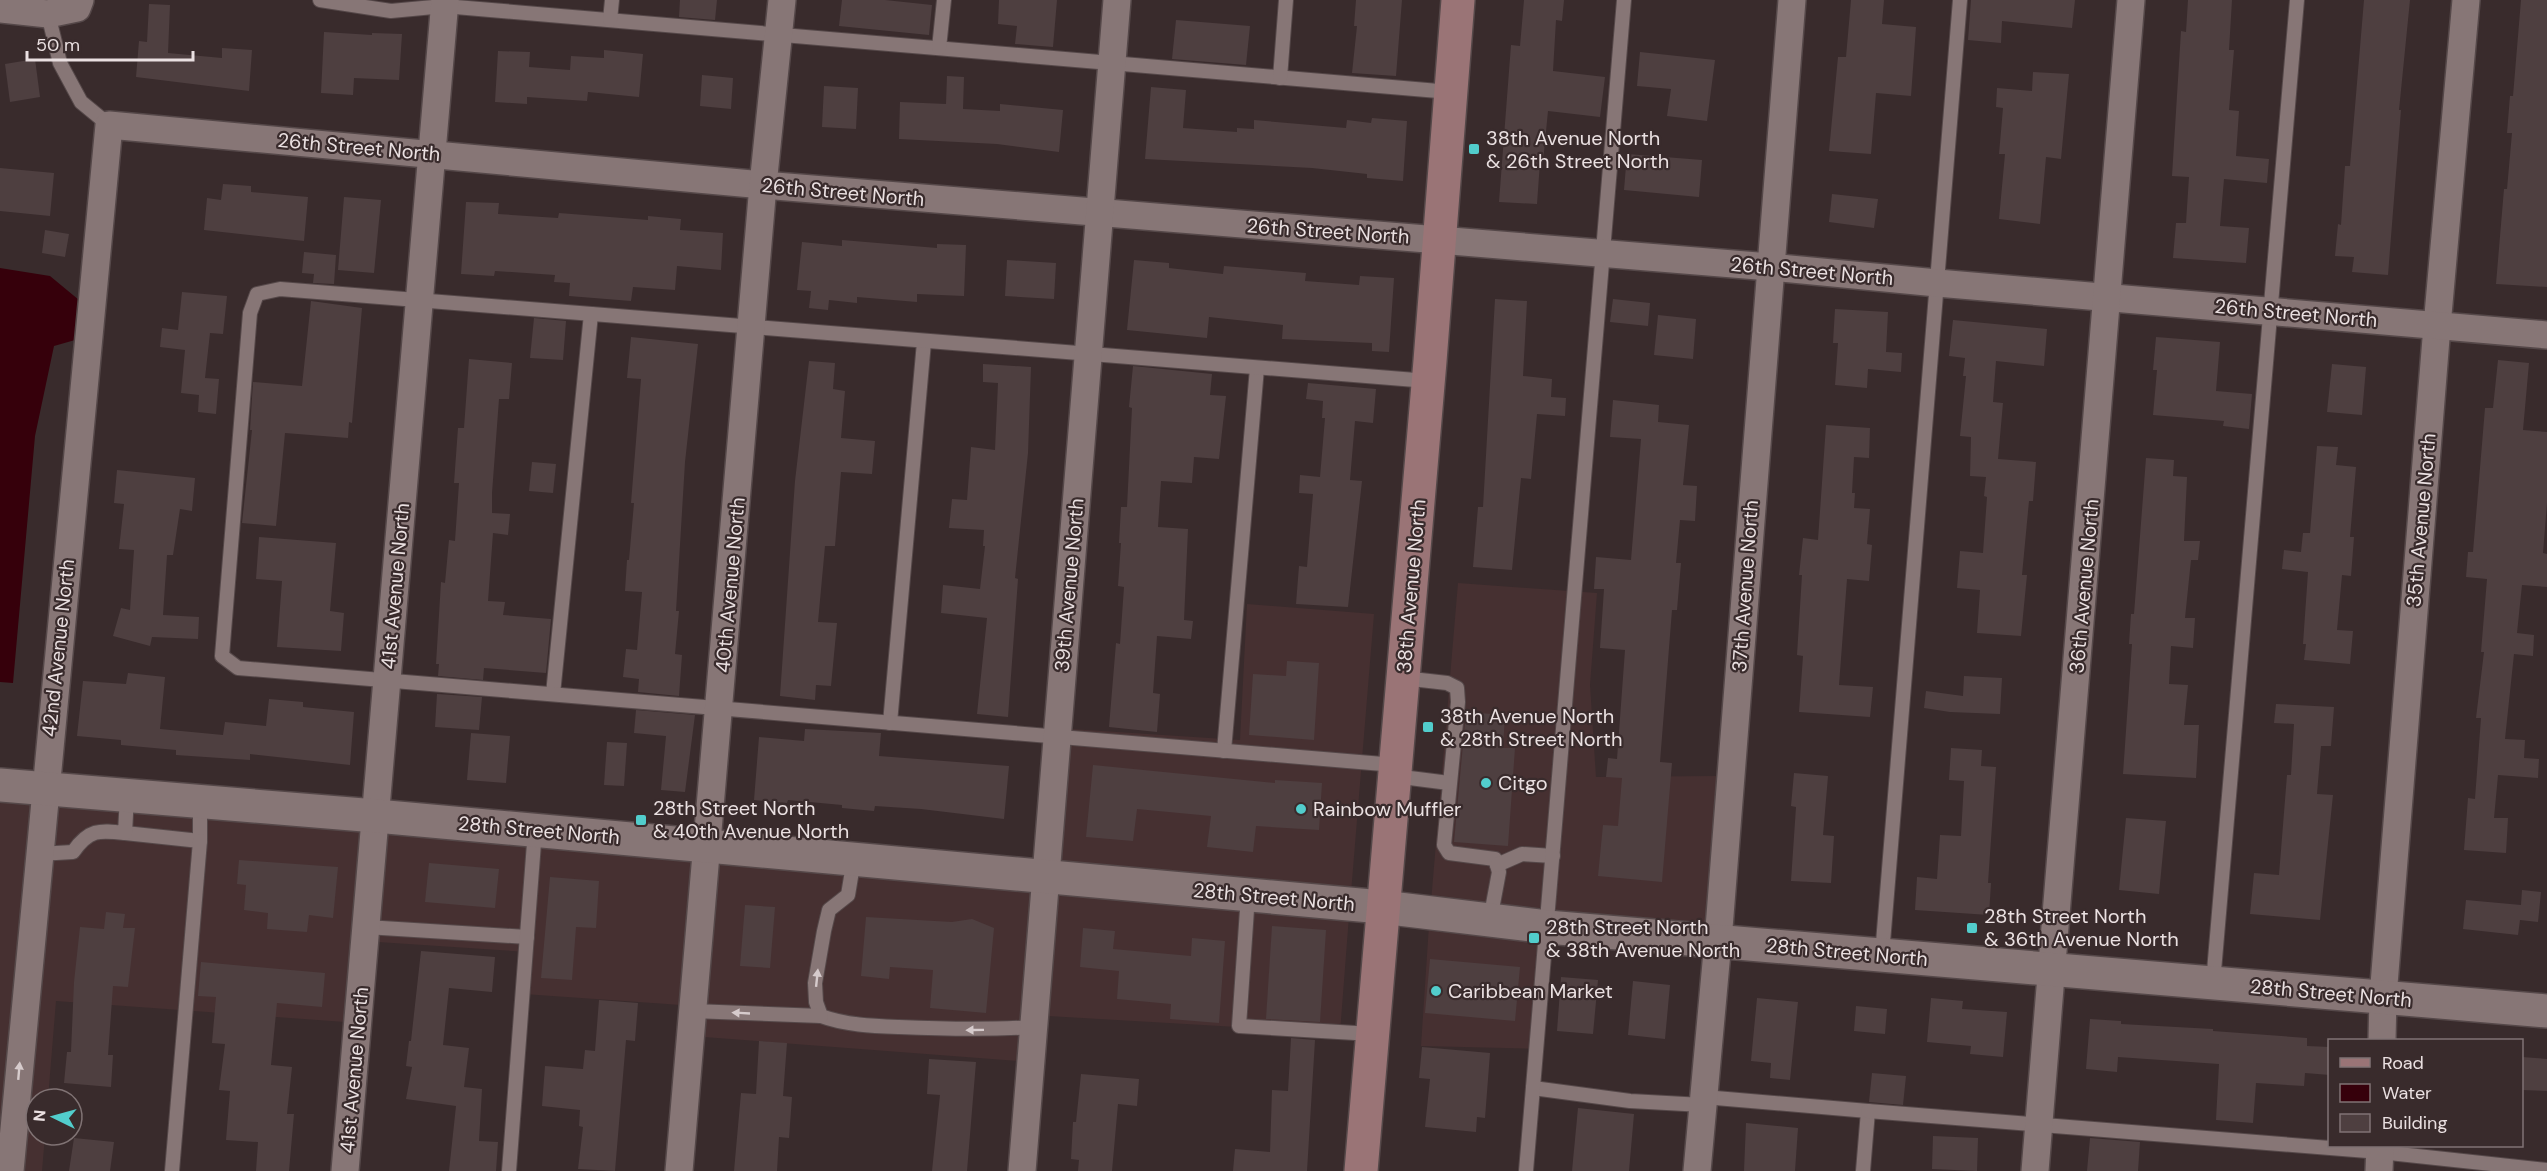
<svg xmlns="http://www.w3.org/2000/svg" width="2547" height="1171" viewBox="0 0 2547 1171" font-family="'DM Sans',sans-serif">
<rect width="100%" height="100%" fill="#392b2c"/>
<!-- built -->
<g fill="#463031">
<polygon points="1458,583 1597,593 1590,685 1596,777 1717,776 1706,928 1431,902"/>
<polygon points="1247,604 1374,614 1351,893 1060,866 1071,729 1240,740"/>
<polygon points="0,796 31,799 0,1134"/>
<polygon points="56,801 362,826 345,1022 56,1001 48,1099 36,1099 36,1135 45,1135 42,1171 23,1171"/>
<polygon points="388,828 694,856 681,1005 524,994 527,952 378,942"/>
<polygon points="719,858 1032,887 1018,1061 704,1037"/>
<polygon points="1058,889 1349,916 1340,1033 1048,1016"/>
<polygon points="1429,925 1552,939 1544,1049 1421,1046"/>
</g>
<!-- water -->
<polygon fill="#36000b" points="0,268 50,276 79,300 75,340 54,346 35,436 13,683 0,682"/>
<!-- building -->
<g fill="#4e3f40">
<polygon points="680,0 717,0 715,20 679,17"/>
<polygon points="842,0 885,0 932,5 929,35 839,26"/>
<polygon points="999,0 1057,0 1053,47 1015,44 1017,26 998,24"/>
<polygon points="1356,0 1402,0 1396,76 1352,73 1357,26 1354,26"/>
<polygon points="1524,0 1564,0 1562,21 1556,20 1553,71 1605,77 1600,117 1548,111 1543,162 1540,162 1537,204 1499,202 1511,45 1520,46"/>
<polygon points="1851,0 1884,0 1882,24 1916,27 1911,96 1876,93 1871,154 1829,151 1838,57 1846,57"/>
<polygon points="1971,0 2075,0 2072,28 2002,21 2001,43 1968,40"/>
<polygon points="2188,0 2232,0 2229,50 2234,50 2229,110 2239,111 2236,156 2269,159 2267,183 2224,179 2220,226 2249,228 2246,263 2173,258 2176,223 2186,223 2189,177 2172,176 2181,31 2186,32"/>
<polygon points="2364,0 2410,0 2399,110 2401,110 2388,275 2352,272 2354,257 2335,256 2338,224 2341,225 2345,166 2350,166"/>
<polygon points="2521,0 2547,0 2547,287 2496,284 2504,189 2507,189 2512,133 2507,133 2510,96 2513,96"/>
<polygon points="149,4 170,5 168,53 222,58 222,48 252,50 249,91 136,77 139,41 147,42"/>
<polygon points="1176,20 1250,26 1246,65 1172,59"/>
<polygon points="324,32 372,35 372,33 402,34 399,80 354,78 353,95 321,93"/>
<polygon points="604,50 643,54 639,97 588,92 587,101 527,97 527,104 495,102 498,51 530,52 529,67 570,70 571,56 604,58"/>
<polygon points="1640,52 1715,60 1707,121 1667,116 1671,89 1637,86"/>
<polygon points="35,59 40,97 10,102 5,64"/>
<polygon points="2033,72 2069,74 2061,159 2046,157 2040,224 1999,219 2005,154 1999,154 2003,108 1996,107 1997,88 2032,91"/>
<polygon points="702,75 733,78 731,109 700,106"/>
<polygon points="947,76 964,77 963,109 1000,111 1000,104 1063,110 1059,152 997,144 899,139 900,102 946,104"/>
<polygon points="824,86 858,88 856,129 822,127"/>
<polygon points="1151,87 1186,90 1183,128 1237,132 1237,128 1254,129 1254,120 1346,128 1347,120 1371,123 1372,118 1407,121 1403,181 1367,178 1367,174 1312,168 1145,159"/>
<polygon points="1627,154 1702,160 1699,197 1624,190"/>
<polygon points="0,168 54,173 50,216 0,211"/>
<polygon points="223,184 251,186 251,192 308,197 304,241 204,230 207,198 221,200"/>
<polygon points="1832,194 1878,199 1874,228 1829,222"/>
<polygon points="344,197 381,200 374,273 338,270"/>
<polygon points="466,202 499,203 498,214 558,218 559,213 648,220 648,216 681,219 680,230 723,233 721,270 677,266 675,290 633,287 631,301 569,296 570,283 554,282 555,275 495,271 494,276 461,274"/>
<polygon points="45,230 69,234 65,257 42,253"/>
<polygon points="842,240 937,248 937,244 966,245 964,296 917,294 917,302 857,297 857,303 829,300 828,310 809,308 811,291 797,290 802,242 842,246"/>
<polygon points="304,252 336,255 334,284 313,283 314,274 302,273"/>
<polygon points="1007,260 1056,263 1054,299 1005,296"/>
<polygon points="1134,260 1169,263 1169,268 1223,274 1224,266 1306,273 1305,281 1359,285 1360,276 1394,278 1389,352 1372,351 1372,343 1282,339 1283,325 1209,317 1207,338 1127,330"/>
<polygon points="182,292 227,296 223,334 210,333 205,378 219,379 216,414 198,412 199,395 181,393 185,350 160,347 162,328 178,330"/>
<polygon points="1495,299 1527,301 1523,376 1552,379 1551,397 1566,398 1565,416 1537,414 1531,479 1521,478 1512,570 1473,567 1478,507 1483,507"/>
<polygon points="1613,299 1650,303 1648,326 1610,322"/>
<polygon points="311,301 362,308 352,423 349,422 348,438 285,433 276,526 242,523 252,430 250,430 253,382 302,386"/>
<polygon points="1835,309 1888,312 1886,352 1902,353 1901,372 1868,369 1867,388 1835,385 1838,343 1833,343"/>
<polygon points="1658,315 1696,319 1693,359 1654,355"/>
<polygon points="534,318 566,321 563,360 530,358"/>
<polygon points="1953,320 2047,329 2044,366 1996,361 1993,402 2003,403 1998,459 2036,462 2033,501 2029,501 2022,575 2027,575 2021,636 1977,633 1980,590 1957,588 1960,551 1983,553 1987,497 1984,496 1986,477 1970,476 1971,437 1960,436 1966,376 1963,376 1965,358 1949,356"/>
<polygon points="631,337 698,344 685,462 676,611 679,611 675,654 682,655 679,696 638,692 639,679 623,677 626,649 637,650 642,592 625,591 627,560 629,560 634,503 631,503 641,379 627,378"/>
<polygon points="2156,337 2220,342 2216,391 2252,394 2249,429 2223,426 2224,421 2153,415 2157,370 2153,370"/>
<polygon points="469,359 512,363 509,399 499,399 492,493 492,513 510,514 508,535 493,533 488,601 505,602 503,615 551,619 546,673 484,668 483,680 438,676 439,664 436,664 441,582 445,583 449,540 455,541 459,483 454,483 458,428 464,428"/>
<polygon points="2498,360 2529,363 2523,430 2547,432 2547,503 2543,553 2547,554 2547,587 2522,585 2517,633 2534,635 2533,656 2514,654 2505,739 2525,740 2524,758 2539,759 2538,778 2498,775 2494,818 2508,818 2506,853 2464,850 2468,798 2475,799 2481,718 2476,718 2484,652 2481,652 2487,579 2466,577 2468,552 2473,552 2485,408 2493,408"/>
<polygon points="809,361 835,363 833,389 845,391 841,438 875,441 872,474 841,472 835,546 825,546 818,622 837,623 831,686 816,685 815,700 780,696 795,481"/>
<polygon points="983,364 1031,367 1028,453 1015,578 1018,579 1008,717 977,714 987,618 941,613 943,585 980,589 985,546 983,546 984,530 949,528 952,499 967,500 971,447 995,450 998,383 983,382"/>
<polygon points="2332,364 2366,367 2362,415 2327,412"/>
<polygon points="1133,366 1212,374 1210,395 1226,396 1219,459 1194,457 1192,483 1161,481 1158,527 1188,529 1184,620 1193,621 1191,639 1157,636 1153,693 1160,694 1157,732 1109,727 1116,643 1120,644 1124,587 1118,586 1121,543 1119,543 1121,507 1127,507 1132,408 1129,407"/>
<polygon points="1308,383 1376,389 1373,423 1355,421 1350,480 1362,481 1348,607 1296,604 1299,566 1307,567 1313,494 1299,493 1300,475 1320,477 1325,418 1322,418 1323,401 1306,399"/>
<polygon points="1613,400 1659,405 1658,422 1689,425 1683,485 1697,486 1695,521 1680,520 1676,563 1681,563 1677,610 1672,610 1660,762 1672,763 1662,882 1598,876 1603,825 1618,826 1622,778 1606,777 1608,758 1617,759 1625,650 1600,648 1604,589 1594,589 1596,557 1631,560 1641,439 1610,437"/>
<polygon points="1826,425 1870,428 1869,458 1854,457 1852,493 1855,493 1854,508 1870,509 1867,544 1872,545 1869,581 1847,579 1839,685 1873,687 1870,717 1799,712 1803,656 1797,655 1802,575 1799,575 1803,538 1818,540"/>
<polygon points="2317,446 2338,447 2336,465 2356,467 2350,537 2354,537 2351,576 2342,575 2337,630 2353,631 2350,664 2304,660 2306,644 2303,644 2308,572 2282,569 2284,550 2301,552 2303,533 2310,533"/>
<polygon points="2146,458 2174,460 2173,476 2187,477 2184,541 2200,541 2198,560 2191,560 2185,618 2195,618 2193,648 2171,646 2169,684 2188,685 2184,725 2199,725 2196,778 2123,774 2132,644 2129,644 2131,614 2134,614"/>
<polygon points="532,462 556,464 553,493 529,491"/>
<polygon points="117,470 195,478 192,511 180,509 173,555 167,555 163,615 199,617 198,639 152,637 150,646 113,636 121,608 130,610 134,550 119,549 124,504 114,503"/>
<polygon points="259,537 336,543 330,611 344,613 341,651 277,647 282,581 256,579"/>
<polygon points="1287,661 1319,663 1314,740 1249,735 1253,674 1286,676"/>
<polygon points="128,673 165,677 160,729 223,735 225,722 266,726 269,699 303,702 303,707 354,712 350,765 250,754 250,760 176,755 176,750 121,745 121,740 77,736 83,681 126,684"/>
<polygon points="1964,676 2002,678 2000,714 1950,712 1924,708 1926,691 1963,696"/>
<polygon points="437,694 482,697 479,730 435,727"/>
<polygon points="2276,704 2334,707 2331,746 2321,746 2317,794 2333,795 2320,920 2250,914 2254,873 2279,875 2287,775 2291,775 2294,724 2274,723"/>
<polygon points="636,710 695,715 685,792 661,790 666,736 634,733"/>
<polygon points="1466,712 1505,715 1503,748 1515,748 1508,846 1454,842"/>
<polygon points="805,729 881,733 879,756 1009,766 1004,819 921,809 875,806 874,811 842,808 842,805 788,800 787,803 754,800 759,737 804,741"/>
<polygon points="471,733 510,736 506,783 467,780"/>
<polygon points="607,742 627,743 624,786 604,785"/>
<polygon points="1951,748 1982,750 1981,766 1996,767 1988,883 1991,883 1989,915 1915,910 1917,877 1937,879 1940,835 1961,836 1964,781 1949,780"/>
<polygon points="1093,765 1275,783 1275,780 1322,783 1319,830 1256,826 1253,852 1207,847 1211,816 1137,809 1133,841 1086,837"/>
<polygon points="1794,773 1828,776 1823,835 1834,836 1831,883 1791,881 1796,807 1791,806"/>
<polygon points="2126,818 2166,821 2159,894 2119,890"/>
<polygon points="239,860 338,867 333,918 309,915 307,932 267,929 268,913 244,910 246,885 237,884"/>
<polygon points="429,863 499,869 495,908 425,902"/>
<polygon points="550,877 599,881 596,928 576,927 572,980 541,978"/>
<polygon points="2522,890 2541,892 2538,922 2520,920 2518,935 2463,929 2466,900 2521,905"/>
<polygon points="745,905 775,907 770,968 740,966"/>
<polygon points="106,912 125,914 123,928 135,928 128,987 113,986 108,1055 113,1055 111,1087 64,1083 67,1052 71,1052 74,982 80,927 104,929"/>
<polygon points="866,917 952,922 972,919 994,928 986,1013 930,1008 933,970 890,967 889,979 861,976"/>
<polygon points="1272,926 1326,930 1320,1022 1266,1019"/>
<polygon points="1083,928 1115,931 1113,949 1191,956 1192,938 1225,941 1219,1023 1170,1019 1171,1004 1117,999 1119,971 1080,967"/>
<polygon points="421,951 495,957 492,992 449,988 443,1045 469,1048 464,1087 482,1089 479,1141 498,1142 496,1171 449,1171 456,1106 406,1099 412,1067 406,1066 409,1041 411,1041"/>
<polygon points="1430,959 1520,967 1515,1021 1425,1013"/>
<polygon points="201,962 325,973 322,1007 277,1003 271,1065 292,1067 287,1114 294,1114 289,1171 256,1171 258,1142 226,1140 230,1091 219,1090 225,1044 212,1043 216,997 198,996"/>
<polygon points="1561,977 1598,980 1593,1034 1557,1031"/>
<polygon points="1633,981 1670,985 1665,1039 1628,1035"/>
<polygon points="1757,998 1798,1002 1790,1080 1770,1078 1771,1063 1751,1061"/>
<polygon points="1931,998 1963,1001 1962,1009 2007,1012 2003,1057 1970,1054 1971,1046 1927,1042"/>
<polygon points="599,1000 638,1003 635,1041 626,1040 615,1171 578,1169 583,1127 579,1126 580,1110 542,1106 545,1066 583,1069 585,1050 595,1051"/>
<polygon points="1856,1006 1887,1009 1885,1034 1854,1031"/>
<polygon points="2090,1019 2121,1021 2121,1024 2213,1029 2213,1031 2307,1038 2307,1046 2330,1047 2330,1075 2305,1073 2304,1086 2256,1083 2253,1123 2216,1120 2219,1064 2118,1057 2117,1072 2086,1069"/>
<polygon points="1291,1038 1315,1040 1307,1171 1233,1171 1235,1149 1270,1152 1272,1090 1288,1091"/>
<polygon points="759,1041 787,1043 783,1096 792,1097 789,1138 779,1137 777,1171 734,1171 741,1093 756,1094"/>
<polygon points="1422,1047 1490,1053 1485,1118 1477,1117 1476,1132 1425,1127 1430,1079 1419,1078"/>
<polygon points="2522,1057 2547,1059 2547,1091 2522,1090"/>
<polygon points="929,1059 976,1062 967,1171 932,1171 940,1095 927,1094"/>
<polygon points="1872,1073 1906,1076 1903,1105 1869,1102"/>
<polygon points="1081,1074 1139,1079 1137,1106 1118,1104 1112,1171 1078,1171 1079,1160 1071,1159 1073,1122 1076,1122"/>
<polygon points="1578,1108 1634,1114 1629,1171 1572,1171"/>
<polygon points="1746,1123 1798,1128 1795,1171 1744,1171"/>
<polygon points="1933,1136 1978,1138 1977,1171 1932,1169"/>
<polygon points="74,1138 114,1142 110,1171 69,1171"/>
<polygon points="2090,1138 2140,1142 2138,1171 2087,1171"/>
</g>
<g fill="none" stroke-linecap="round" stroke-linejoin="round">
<!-- service casing -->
<g stroke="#554849" stroke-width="16">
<g id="service">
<polyline points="320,0 391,11 444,6 1450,92"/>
<polyline points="48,14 60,63 81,102 109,125"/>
<polyline points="610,20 612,0"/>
<polyline points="939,48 944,0"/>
<polyline points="1280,78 1286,0"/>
<polyline points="1403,678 1447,683 1457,688 1458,702 1444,845 1449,853 1495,859 1499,872 1490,920"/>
<polyline points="553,694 591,314"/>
<polyline points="890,723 924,342"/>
<polyline points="1224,751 1257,368"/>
<polyline points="1395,765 238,668 222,656 250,313 257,294 280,289 1428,381"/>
<polyline points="1394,776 1449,783"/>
<polyline points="125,833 200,841 200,802"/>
<path d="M39,854L73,852C89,829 99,830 125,833L127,796"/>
<path d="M854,859L848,895L829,910L824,931L815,983L816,1002L821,1016C845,1025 873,1026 899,1027C944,1029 988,1030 1034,1027"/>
<polyline points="1497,865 1522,854 1553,856"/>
<polyline points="1248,895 1239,1026 1372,1034"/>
<polyline points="366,927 527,937"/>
<polyline points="1882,955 1960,0"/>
<polyline points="2213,983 2297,0"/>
<polyline points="693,1011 821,1016"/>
<polyline points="1533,1088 1630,1101 1703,1105"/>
<polyline points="1704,1097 1868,1111 1863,1171"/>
<polyline points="1868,1111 2380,1152 2547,1170"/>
<polyline points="172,1171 200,841"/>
<polyline points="509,1171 535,830"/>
<polyline points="1526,1171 1624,0"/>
</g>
</g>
<!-- minor casing -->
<g stroke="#554849" stroke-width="30">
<g id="minor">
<polyline points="0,9 48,14 77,8 80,0"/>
<polyline points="2382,1040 2383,997 2437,326 2466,0"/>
<polyline points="10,1171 109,125 763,185 1770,267 1937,283 2547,335"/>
<polyline points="345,1171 445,0"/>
<polyline points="679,1171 763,185 782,0"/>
<polyline points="1022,1171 1117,0"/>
<polyline points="1697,1171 1718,941 1792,0"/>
<polyline points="2035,1171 2131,0"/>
<polyline points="2379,1171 2380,1146"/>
</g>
</g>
<!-- tertiary casing -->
<g stroke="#554849" stroke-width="36">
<polyline id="tertiary" points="0,785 376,816 1382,907 1547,927 2547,1011"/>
</g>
<!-- secondary casing -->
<g stroke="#554849" stroke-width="36">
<polyline id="secondary" points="1361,1171 1430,361 1458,0"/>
</g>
<!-- service -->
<use href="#service" stroke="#877676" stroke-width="14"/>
<!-- minor -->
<use href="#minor" stroke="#877676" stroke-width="27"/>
<!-- tertiary -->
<use href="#tertiary" stroke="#877676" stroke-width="33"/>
<!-- secondary -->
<use href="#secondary" stroke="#9a7476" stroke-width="33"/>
</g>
<!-- one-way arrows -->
<defs><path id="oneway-solid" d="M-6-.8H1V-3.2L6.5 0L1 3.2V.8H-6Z" transform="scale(1.5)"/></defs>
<g fill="#d6cbcc">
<use href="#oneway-solid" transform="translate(817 978) rotate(-84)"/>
<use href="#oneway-solid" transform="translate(741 1013) rotate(-177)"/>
<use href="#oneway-solid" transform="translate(975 1030) rotate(179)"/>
<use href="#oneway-solid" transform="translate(19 1071) rotate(-85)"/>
</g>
<!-- markers -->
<g fill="#52cdcc" stroke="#392b2c" stroke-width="2">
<rect x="1468" y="143" width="12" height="12" rx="3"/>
<rect x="1422" y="721" width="12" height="12" rx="3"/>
<circle cx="1486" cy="783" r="6"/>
<circle cx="1301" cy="809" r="6"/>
<rect x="635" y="814" width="12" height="12" rx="3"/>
<rect x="1966" y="922" width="12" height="12" rx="3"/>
<rect x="1528" y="932" width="12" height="12" rx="3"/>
<circle cx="1436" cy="991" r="6"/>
</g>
<g text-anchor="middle" stroke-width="4.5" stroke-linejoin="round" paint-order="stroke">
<!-- poi labels -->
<g font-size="20" fill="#eae0e1" stroke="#392b2c" text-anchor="start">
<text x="1486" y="145">38th Avenue North<tspan x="1486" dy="23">&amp; 26th Street North</tspan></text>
<text x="1440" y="723">38th Avenue North<tspan x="1440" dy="23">&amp; 28th Street North</tspan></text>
<text x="1498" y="790">Citgo</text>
<text x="653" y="815">28th Street North<tspan x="653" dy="23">&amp; 40th Avenue North</tspan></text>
<text x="1313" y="816">Rainbow Muffler</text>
<text x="1984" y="923">28th Street North<tspan x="1984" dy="23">&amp; 36th Avenue North</tspan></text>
<text x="1546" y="934">28th Street North<tspan x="1546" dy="23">&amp; 38th Avenue North</tspan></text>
<text x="1448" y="998">Caribbean Market</text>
</g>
<!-- street labels -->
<g font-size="20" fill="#eae0e1" stroke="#392b2c">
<text transform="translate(359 147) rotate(5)" y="7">26th Street North</text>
<text transform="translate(843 192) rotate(5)" y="7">26th Street North</text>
<text transform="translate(1328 231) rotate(4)" y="7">26th Street North</text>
<text transform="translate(1812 271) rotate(5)" y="7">26th Street North</text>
<text transform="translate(2296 313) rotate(5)" y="7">26th Street North</text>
<text transform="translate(2421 520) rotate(-85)" y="7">35th Avenue North</text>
<text transform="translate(730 585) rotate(-85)" y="7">40th Avenue North</text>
<text transform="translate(1069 585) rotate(-85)" y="7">39th Avenue North</text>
<text transform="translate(395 586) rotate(-85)" y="7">41st Avenue North</text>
<text transform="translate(1411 586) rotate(-85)" y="7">38th Avenue North</text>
<text transform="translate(1745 586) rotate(-86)" y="7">37th Avenue North</text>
<text transform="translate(2084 586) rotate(-85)" y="7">36th Avenue North</text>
<text transform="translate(58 648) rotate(-84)" y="7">42nd Avenue North</text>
<text transform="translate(539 830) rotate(5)" y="7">28th Street North</text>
<text transform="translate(1274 897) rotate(5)" y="7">28th Street North</text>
<text transform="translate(1847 952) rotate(5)" y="7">28th Street North</text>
<text transform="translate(2331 993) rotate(5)" y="7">28th Street North</text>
<text transform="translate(354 1070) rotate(-85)" y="7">41st Avenue North</text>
</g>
</g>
<!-- legend -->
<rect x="2328" y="1039" width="195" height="108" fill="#392b2c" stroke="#807374" stroke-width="1.5"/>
<rect x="2340" y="1058" width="30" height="9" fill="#9a7476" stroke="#807374" stroke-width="1.5"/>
<text x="2382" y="1069" font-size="18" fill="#eae0e1">Road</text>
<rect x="2340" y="1084" width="30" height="18" fill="#36000b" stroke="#807374" stroke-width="1.5"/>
<text x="2382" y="1099" font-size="18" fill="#eae0e1">Water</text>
<rect x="2340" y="1114" width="30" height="18" fill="#4e3f40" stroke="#807374" stroke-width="1.5"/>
<text x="2382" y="1129" font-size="18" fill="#eae0e1">Building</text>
<!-- north arrow -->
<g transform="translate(54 1117) rotate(275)"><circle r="28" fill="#392b2c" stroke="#807374" stroke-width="1.5"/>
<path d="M0-4.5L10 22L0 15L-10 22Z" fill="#52cdcc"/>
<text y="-9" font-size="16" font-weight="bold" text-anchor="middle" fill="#eae0e1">N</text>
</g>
<!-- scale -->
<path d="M27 51v9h166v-9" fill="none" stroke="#eae0e1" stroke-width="3"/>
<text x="36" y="51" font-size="18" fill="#eae0e1" stroke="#392b2c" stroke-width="4.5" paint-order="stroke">50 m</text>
</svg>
